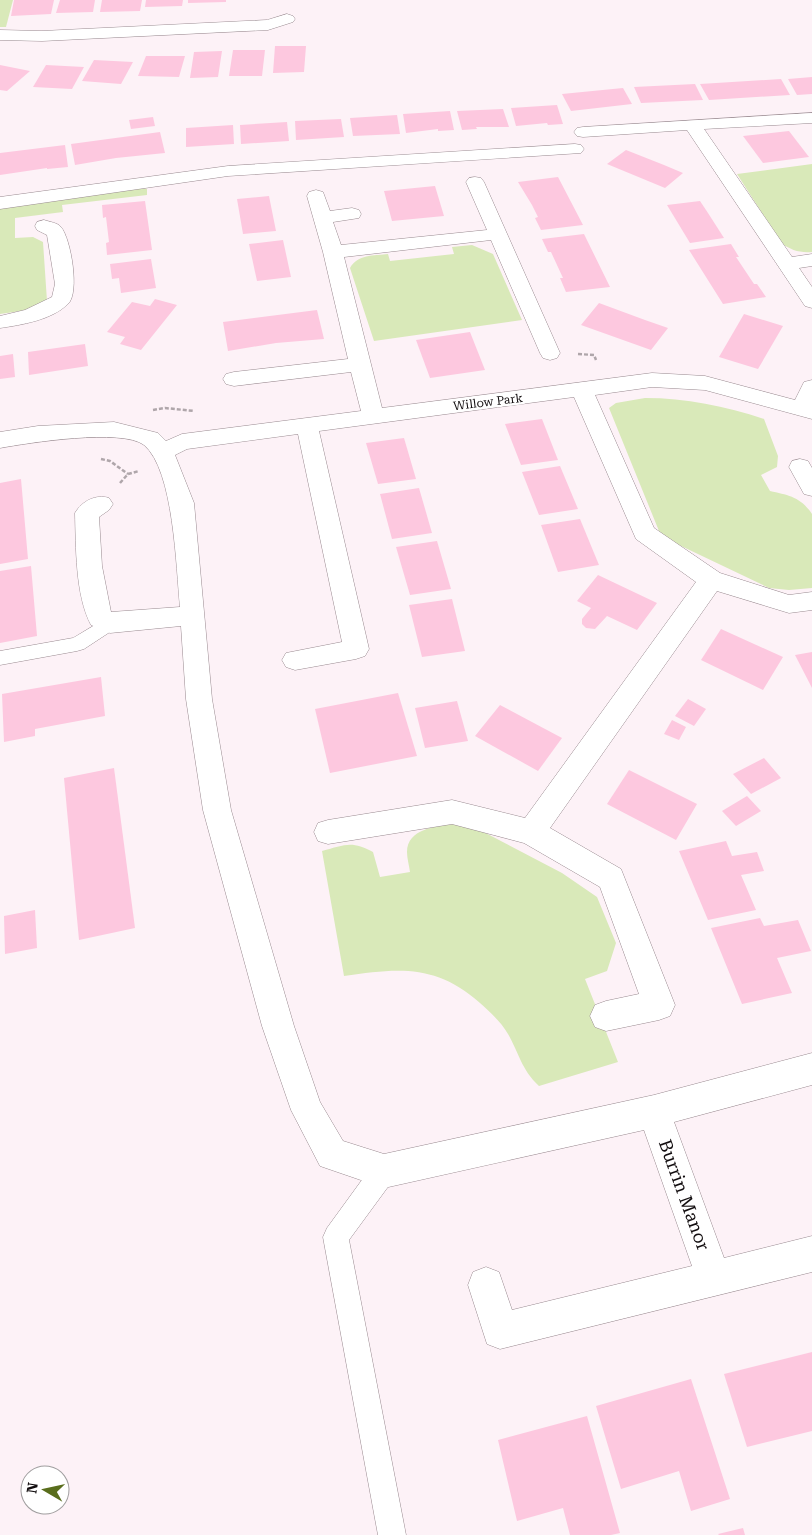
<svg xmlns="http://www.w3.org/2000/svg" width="812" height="1535" viewBox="0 0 812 1535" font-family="'Roboto Serif',serif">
<rect width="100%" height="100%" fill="#fdf2f7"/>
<!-- green -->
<g fill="#d9e9b9">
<polygon points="0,0 13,0 6,27 0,27"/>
<path d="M812,164V252C799,253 791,250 781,243L737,174Z"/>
<polygon points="140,187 147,189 147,195 62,205 63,212 15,218 15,238 33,237 43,242 47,301 28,310 0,314 0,207"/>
<path d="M472,245L493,254L522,320L374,341L350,268C358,254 373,256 388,254L390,261L454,254L452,247Z"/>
<path d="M645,398C686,398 725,406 764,419L778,456L777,467L761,475L770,491C788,495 801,497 812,514V588L789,590L769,588L679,545L662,534L659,531L609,408L616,403Z"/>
<path d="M453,824L476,828L562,873L597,897L616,943L607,971L585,979L618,1062L539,1086C521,1069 519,1053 508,1034C501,1022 490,1012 480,1003C436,964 399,968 344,976L322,851C344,845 352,840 373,852L380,877L410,872C409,865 407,858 407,852C407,829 436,826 453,824Z"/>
</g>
<!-- building -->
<g fill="#fdc8df">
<polygon points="14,0 54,0 51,14 11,16"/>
<polygon points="60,0 95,0 93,12 56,13"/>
<polygon points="102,0 142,0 140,11 100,12"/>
<polygon points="146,0 183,0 182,6 145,7"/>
<polygon points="188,0 226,0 226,2 188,3"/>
<polygon points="275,46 306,46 304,72 273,73"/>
<polygon points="233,50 265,50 262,76 229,76"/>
<polygon points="222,51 218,77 190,78 194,52"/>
<polygon points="146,56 185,56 179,77 138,76"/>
<polygon points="94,60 133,62 121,84 82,81"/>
<polygon points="0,65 30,71 7,91 0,90"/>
<polygon points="46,65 84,67 72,89 33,87"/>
<polygon points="812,77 812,94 797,95 788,79"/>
<polygon points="781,79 790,95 709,100 700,84"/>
<polygon points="695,84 703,100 641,103 634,87"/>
<polygon points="623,88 632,104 571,111 562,94"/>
<polygon points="557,105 563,124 548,125 547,123 516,126 511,108"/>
<polygon points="503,109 509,127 476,127 477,129 462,130 457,111"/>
<polygon points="450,111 454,130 438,131 438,129 406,133 403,114"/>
<polygon points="397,115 400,134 353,136 350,118"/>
<polygon points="153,117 155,126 131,129 129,120"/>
<polygon points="341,119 344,137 296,140 295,121"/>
<polygon points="287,122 289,141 241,144 240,125"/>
<polygon points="233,125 234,144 186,147 186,128"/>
<polygon points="789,131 809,157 763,163 743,136"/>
<polygon points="160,132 165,153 116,158 75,165 71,144"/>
<polygon points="65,145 68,167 47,169 47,168 0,175 0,153"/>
<polygon points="626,150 664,165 683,173 665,188 607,164"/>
<polygon points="558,177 583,225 541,230 535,218 538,217 532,205 518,182"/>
<polygon points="435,186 444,216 392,221 384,191"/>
<polygon points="269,196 276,231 243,234 237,199"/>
<polygon points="145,201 152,250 107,255 106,243 109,242 106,217 103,218 102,205"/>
<polygon points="700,201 708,213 724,238 690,243 667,205"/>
<polygon points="584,234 610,287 566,292 560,278 563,278 551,252 548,252 542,239"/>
<polygon points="283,240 291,277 257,281 249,244"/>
<polygon points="731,244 739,257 736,257 754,284 757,284 766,297 723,304 689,250"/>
<polygon points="151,259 156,288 121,293 119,278 112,279 110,264"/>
<polygon points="155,299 177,305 141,350 120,344 125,337 107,332 132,302 150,306"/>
<polygon points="599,303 645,320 668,328 651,350 581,325"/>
<polygon points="317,310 324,339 276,343 228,351 223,322"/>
<polygon points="744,314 783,326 758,369 719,357"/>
<polygon points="470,332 485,370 430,378 416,340"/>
<polygon points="85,344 88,366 29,375 28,352"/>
<polygon points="13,354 15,377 0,379 0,356"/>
<polygon points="542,419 558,460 521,465 505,424"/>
<polygon points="404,438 416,479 378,484 366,443"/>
<polygon points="560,466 578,509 539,515 522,472"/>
<polygon points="21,479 28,559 0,564 0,483"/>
<polygon points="419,488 432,533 392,539 380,494"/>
<polygon points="580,519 599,565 558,572 541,525"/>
<polygon points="437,541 451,589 410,595 396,547"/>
<polygon points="31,566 37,636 0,643 0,571"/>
<polygon points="598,575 657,603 637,630 607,616 595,629 586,628 582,624 582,619 591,608 577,601"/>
<polygon points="452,599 465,651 422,657 409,605"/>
<polygon points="721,629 783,657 763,690 701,660"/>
<polygon points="812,652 812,688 795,655"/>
<polygon points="101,677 105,716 35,729 35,736 4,742 2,694"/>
<polygon points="398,693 417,756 330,773 315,709"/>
<polygon points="688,699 706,709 694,726 675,716"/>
<polygon points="457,701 468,741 425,748 415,708"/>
<polygon points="500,705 562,738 538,771 475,736"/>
<polygon points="672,720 686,727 679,740 664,734"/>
<polygon points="764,758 781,778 751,794 733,774"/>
<polygon points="114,768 135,928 79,940 64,778"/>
<polygon points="629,770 697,804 676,840 607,804"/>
<polygon points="747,796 761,811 736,826 722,811"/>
<polygon points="726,841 732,856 757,852 764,871 741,875 756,910 708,920 679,851"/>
<polygon points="35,910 37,948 5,954 4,916"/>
<polygon points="760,918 764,926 798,920 811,951 777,958 792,993 742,1004 711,928"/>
<polygon points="812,1352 812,1431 747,1447 724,1374"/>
<polygon points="691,1379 730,1499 691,1511 679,1471 621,1489 596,1406"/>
<polygon points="587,1416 620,1533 611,1535 570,1535 563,1508 517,1521 498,1440"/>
<polygon points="743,1528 745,1535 719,1535 718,1534"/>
</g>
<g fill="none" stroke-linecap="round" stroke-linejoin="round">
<!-- service casing -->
<g stroke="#998a90" stroke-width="1">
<g id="service">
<polygon points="110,616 116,618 119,623 116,628 84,649 77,651 0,665 0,651 73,638"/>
<polygon points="384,1159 393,1162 396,1171 393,1180 349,1240 406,1535 378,1535 323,1237 327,1228 375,1162"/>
</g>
</g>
<!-- minor casing -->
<g stroke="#998a90" stroke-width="1">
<g id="minor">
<polygon points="287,14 293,16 295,19 293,22 268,30 42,41 0,40 0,30 42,31 267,20"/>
<polygon points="812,113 812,123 704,129 792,257 812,254 812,266 799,268 812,287 812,308 805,306 687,130 583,137 577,136 574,132 577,128 583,127"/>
<polygon points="575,144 581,145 584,149 581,153 228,176 0,209 0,197 228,166"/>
<path d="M475,177L481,178L484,182L560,353L557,358L550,360L543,358L540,353L491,240L344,257L382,408L652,373L705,376L795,400L804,382L812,380V419L705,390L652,387L595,395L654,528L720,573L789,595L812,592V610L789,613L717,591L550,828L621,869L675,1005L670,1016L659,1020L606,1031L595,1027L590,1016L595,1005L606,1001L639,994L600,887L524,843L452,824L328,844L318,841L314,832L318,823L328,820L452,800L525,818L696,582L636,539L574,397L319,431L369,649L365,656L356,659L295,670L286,667L282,660L286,653L342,642L298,434L187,449L175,455L194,503L212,699L231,810L294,1026L320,1102L343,1141L384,1154L654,1095L812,1053V1085L674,1122L724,1258L812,1236V1272L500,1349L487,1344L468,1285L473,1272L486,1267L499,1272L512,1310L692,1266L644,1130L384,1188L320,1166L291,1110L262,1026L203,810L186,699L181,626L110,633L91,625C75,595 76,546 75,513C82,501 96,494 109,498L113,504L109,510L99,517L102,566L111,612L180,607C176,568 174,470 144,445C122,428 28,443 0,448V432L38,426L114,422L158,433L166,441L182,434L361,411L351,372L234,386L226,384L223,379L226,374L234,372L348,359L323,252L307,196L309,192L316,190L323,192L330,211L352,208L359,210L361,214L359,218L333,222L341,245L487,230L466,182L469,178Z"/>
<path d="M44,220C50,222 58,223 61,227C71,239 80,293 68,304C52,320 21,325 0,328V316L25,310L52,297L55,284L47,235L37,230L35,226L37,222Z"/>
<polygon points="800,459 808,461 812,468 812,496 804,494 789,467 792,461"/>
</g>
</g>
<!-- path -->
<g stroke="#afa6aa" stroke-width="2.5" stroke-dasharray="4 2" stroke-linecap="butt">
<polyline points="578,354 594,355 596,360"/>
<polyline points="153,410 165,408 194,411"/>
<polyline points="101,459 110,461 128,474"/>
<polyline points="120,483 128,474 139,471"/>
</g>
<!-- service -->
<use href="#service" fill="#fff" fill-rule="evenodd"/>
<!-- minor -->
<use href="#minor" fill="#fff" fill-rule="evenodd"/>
</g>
<g text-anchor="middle" stroke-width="4.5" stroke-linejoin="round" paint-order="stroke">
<!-- far-street labels -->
<g font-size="12" fill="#120d0f" stroke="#fff">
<text transform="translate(488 402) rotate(-7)" y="4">Willow Park</text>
</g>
<!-- near-street labels -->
<g font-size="18" fill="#120d0f" stroke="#fff">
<text transform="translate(684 1195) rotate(70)" y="6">Burrin Manor</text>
</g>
</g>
<!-- north arrow -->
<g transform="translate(45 1490) rotate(279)"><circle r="24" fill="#ffffff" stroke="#a09e9f"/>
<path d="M0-4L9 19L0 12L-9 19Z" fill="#596d1c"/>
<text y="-8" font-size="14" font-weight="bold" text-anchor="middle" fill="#120d0f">N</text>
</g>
</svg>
